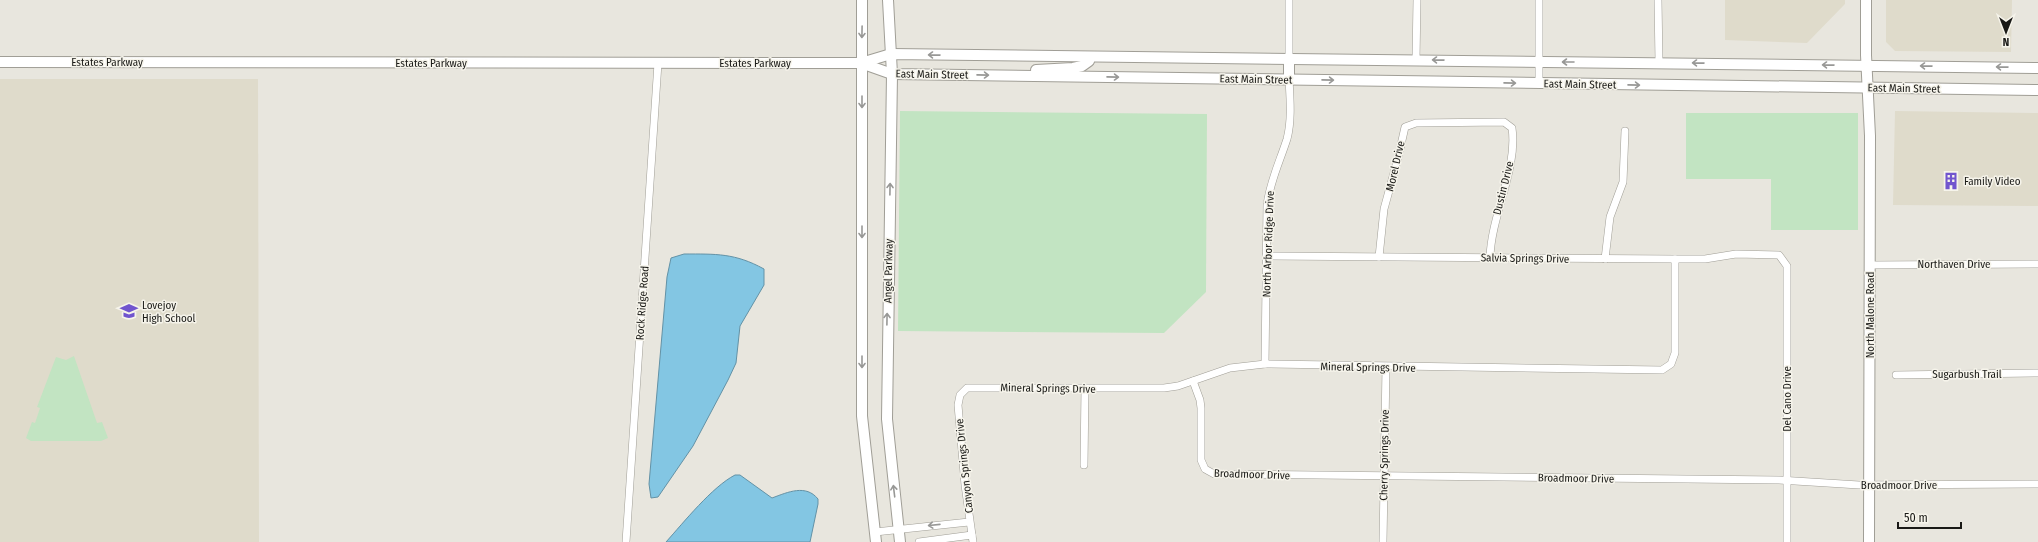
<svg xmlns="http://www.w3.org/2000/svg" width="2038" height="542" viewBox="0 0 2038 542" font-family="'Fira Sans Condensed',sans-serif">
<rect width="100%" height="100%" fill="#e8e6de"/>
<!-- built -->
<g fill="#dfdbcb">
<polygon points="1725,0 1845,0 1845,4 1807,43 1725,40"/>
<polygon points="1886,0 2012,0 2011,52 1895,51 1886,42"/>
<polygon points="0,79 258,79 259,542 0,542"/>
<polygon points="1895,111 2038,113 2038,206 1893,205"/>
</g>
<!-- green -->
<g fill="#c2e4c2">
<polygon points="900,111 1207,114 1206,292 1164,333 898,331"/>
<polygon points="1686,113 1858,113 1858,230 1771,230 1771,179 1686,179"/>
<polygon points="74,356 97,423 102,422 108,438 101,441 31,441 26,438 32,422 35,423 40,408 37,407 56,357 66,360"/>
</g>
<!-- water -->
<g fill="#83c6e3" stroke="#6392a6">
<path d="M684,254C716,254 735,253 764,269V285L740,326L736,363L728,380L693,446L658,497L651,498L649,484L667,277L671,258Z"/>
<path d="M735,475H740L772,498C788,492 806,484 818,499V504L810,542H666C684,522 712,487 735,475Z"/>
</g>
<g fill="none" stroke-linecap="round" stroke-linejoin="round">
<!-- street casing -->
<g stroke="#a09e96" stroke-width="8">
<g id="street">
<polyline points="1289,0 1289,59"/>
<polyline points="1658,0 1659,62"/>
<polyline points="1416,60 1417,0"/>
<polyline points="1539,84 1539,0"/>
<polyline points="1266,256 1675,259 1705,259 1736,254 1779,255 1787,266 1787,542"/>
<path d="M1379,257L1384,209L1398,158L1405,127L1416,123L1504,122L1512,128C1518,169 1491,215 1490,258"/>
<polyline points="1605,259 1610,217 1623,182 1625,131"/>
<polyline points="1870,265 2038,264"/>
<path d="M1265,364L1267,205C1270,181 1280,161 1287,139C1292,120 1290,98 1289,79"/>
<polyline points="1896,375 2038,373"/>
<polyline points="1193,381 1200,400 1201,408 1201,460 1205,469 1214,474 1779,480 1859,485 2038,484"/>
<polyline points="1084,465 1085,388"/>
<polyline points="875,532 969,522"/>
<polyline points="626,542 658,63"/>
<polyline points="919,542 972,535"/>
<polyline points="973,542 965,485 958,405 960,395 967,388 1164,388 1178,386 1230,368 1265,364 1662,370 1671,364 1675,353 1675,259"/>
<polyline points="1383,542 1386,367"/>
</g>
</g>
<!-- secondary casing -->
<g stroke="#a09e96" stroke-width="12">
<g id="secondary">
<polyline points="862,0 862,416 876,542"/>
<polyline points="888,0 892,74 887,419 900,542"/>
<polyline points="1866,0 1866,55 1870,136 1869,542"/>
<polyline points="1289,59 1289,79"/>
<polyline points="0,62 861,63 891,54 2038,68"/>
<polyline points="861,63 892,74 2038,90"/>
<polyline points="1036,70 1073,68 1082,66 1089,61 1090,57"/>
</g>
</g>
<!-- street -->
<use href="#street" stroke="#fff" stroke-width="7"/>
<!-- secondary -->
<use href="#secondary" stroke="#fff" stroke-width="10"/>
</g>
<!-- one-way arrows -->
<defs><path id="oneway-shaft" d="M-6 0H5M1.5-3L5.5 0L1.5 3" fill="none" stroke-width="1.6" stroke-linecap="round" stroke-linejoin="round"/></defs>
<g stroke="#989896">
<use href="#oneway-shaft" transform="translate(862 32) rotate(91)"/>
<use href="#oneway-shaft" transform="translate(934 55) rotate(-179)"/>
<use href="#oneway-shaft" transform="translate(1438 60) rotate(-179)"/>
<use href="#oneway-shaft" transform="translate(1568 62) rotate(-180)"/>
<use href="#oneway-shaft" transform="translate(1698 63) rotate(-179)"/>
<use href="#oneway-shaft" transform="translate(1828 65) rotate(-179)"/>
<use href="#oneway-shaft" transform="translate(1926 66) rotate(-179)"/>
<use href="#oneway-shaft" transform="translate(2002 67) rotate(-179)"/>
<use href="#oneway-shaft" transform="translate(983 75) rotate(1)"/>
<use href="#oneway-shaft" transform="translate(1113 77) rotate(1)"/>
<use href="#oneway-shaft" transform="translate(1328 80) rotate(1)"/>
<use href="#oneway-shaft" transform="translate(1510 83) rotate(1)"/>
<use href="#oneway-shaft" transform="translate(1634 85) rotate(1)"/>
<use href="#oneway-shaft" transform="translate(862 102) rotate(90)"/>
<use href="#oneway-shaft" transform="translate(890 189) rotate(-89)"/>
<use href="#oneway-shaft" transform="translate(862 232) rotate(90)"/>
<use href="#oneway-shaft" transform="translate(887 319) rotate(-89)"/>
<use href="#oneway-shaft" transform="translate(862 362) rotate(90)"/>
<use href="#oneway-shaft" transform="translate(894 491) rotate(-97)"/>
<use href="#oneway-shaft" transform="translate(934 525) rotate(174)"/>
</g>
<!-- icons -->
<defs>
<g id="building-bare" transform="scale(1.38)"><path d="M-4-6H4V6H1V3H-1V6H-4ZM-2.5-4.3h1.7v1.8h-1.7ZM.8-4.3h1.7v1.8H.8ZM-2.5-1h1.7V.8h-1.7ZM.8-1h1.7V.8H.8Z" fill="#7155ce" stroke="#f6f4eb" stroke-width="2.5" paint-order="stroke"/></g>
<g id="school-bare" transform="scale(1.38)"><path d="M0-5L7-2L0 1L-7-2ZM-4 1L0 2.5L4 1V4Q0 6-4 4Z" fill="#7155ce" stroke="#f6f4eb" stroke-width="2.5" paint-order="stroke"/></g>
</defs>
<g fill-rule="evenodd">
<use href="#building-bare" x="1951" y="181"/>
<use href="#school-bare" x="129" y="311"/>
</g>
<g text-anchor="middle" stroke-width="3" stroke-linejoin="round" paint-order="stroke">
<!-- street labels -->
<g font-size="11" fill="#191916" stroke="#f6f4eb">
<text x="107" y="66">Estates Parkway</text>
<text x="431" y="67">Estates Parkway</text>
<text x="755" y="67">Estates Parkway</text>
<text transform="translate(932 74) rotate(1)" y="4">East Main Street</text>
<text transform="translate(1256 79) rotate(1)" y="4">East Main Street</text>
<text transform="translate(1580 84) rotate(1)" y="4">East Main Street</text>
<text transform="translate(1904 88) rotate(1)" y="4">East Main Street</text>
<text transform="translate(1395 166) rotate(-77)" y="4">Morel Drive</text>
<text transform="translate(1503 188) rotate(-76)" y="4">Dustin Drive</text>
<text transform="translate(1268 244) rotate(-88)" y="4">North Arbor Ridge Drive</text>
<text transform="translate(1525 258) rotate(1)" y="4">Salvia Springs Drive</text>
<text x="1954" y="268">Northaven Drive</text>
<text transform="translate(888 271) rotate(-89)" y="4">Angel Parkway</text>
<text transform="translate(642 303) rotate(-86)" y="4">Rock Ridge Road</text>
<text transform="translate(1870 315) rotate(-90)" y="4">North Malone Road</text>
<text transform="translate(1368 367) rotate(1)" y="4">Mineral Springs Drive</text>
<text x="1967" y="378">Sugarbush Trail</text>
<text transform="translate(1048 388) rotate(1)" y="4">Mineral Springs Drive</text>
<text transform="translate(1787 399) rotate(-90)" y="4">Del Cano Drive</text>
<text transform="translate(1384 455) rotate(-89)" y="4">Cherry Springs Drive</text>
<text transform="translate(964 466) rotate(-96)" y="4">Canyon Springs Drive</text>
<text transform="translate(1252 474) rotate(2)" y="4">Broadmoor Drive</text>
<text transform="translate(1576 478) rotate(1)" y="4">Broadmoor Drive</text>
<text x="1899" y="489">Broadmoor Drive</text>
</g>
<!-- poi labels -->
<g font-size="11" fill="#191916" stroke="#f6f4eb" text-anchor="start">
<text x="1964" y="185">Family Video</text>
<text x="142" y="309">Lovejoy<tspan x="142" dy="13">High School</tspan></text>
</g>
</g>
<!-- north arrow -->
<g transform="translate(2006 32) rotate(180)" stroke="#f6f4eb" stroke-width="3" paint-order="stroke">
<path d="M0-3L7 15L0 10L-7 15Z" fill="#191916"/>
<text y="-6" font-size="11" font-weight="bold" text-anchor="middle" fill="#191916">N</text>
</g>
<!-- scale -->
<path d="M1898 522v6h63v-6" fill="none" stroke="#191916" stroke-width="2"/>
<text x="1904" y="522" font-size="12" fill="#191916" stroke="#f6f4eb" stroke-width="3" paint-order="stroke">50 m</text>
</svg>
